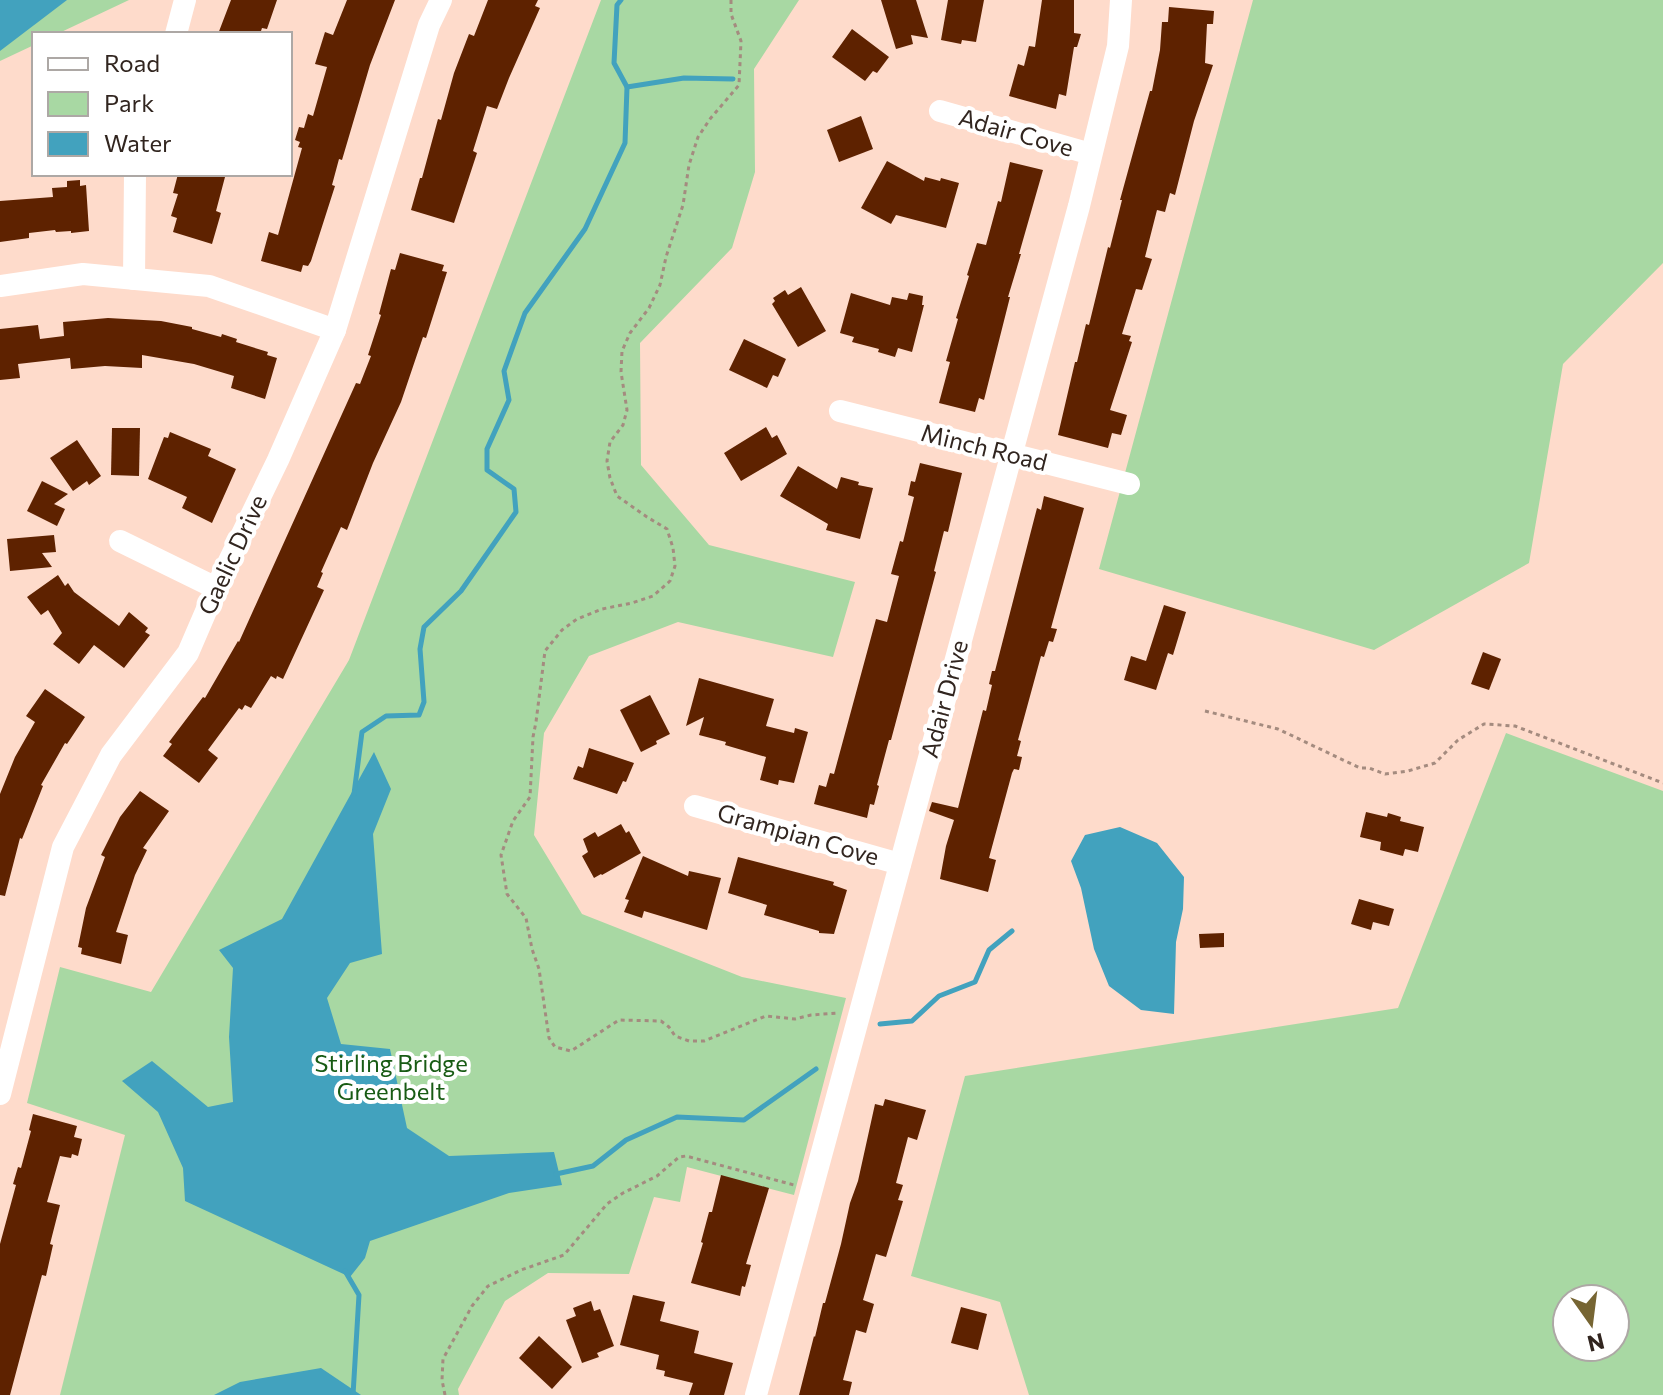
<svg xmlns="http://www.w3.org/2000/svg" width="1663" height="1395" viewBox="0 0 1663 1395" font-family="Commissioner,sans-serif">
<rect width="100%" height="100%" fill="#fedbcb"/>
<!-- green -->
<g fill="#a8d8a3" fill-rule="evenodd">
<polygon points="0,0 129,0 57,34 34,34 34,45 0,61"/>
<polygon points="601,0 799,0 754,69 755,172 732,248 640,343 641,465 709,545 855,582 833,657 678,622 589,656 544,733 534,835 582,914 742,977 846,998 794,1195 687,1167 680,1202 654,1197 629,1274 548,1273 505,1301 458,1389 459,1395 60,1395 125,1135 27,1103 60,967 151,992 349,660"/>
<polygon points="1253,0 1663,0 1663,263 1563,364 1529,563 1374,650 1099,569"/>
<path d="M1506,733L1663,791V1395H1029L1000,1302L911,1276L965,1076L1398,1008ZM1615,1299V1347H1567V1299Z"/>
</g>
<!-- water -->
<g fill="#42a2be">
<polygon points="0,0 67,0 0,51"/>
<polygon points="374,752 391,789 373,834 382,954 350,963 327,998 341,1044 390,1049 407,1128 449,1156 554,1152 562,1185 509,1193 370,1241 365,1258 350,1277 185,1201 183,1168 158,1112 122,1081 152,1061 208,1107 233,1102 229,1037 233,968 219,950 282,919"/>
<polygon points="1120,827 1157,843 1184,877 1183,909 1176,942 1174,1014 1141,1010 1109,986 1094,949 1081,888 1071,861 1085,835"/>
<polygon points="321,1368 361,1395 214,1395 240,1382"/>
</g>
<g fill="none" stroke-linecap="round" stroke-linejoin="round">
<!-- stream -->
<g stroke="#42a2be" stroke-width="5">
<polyline points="627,87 684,78 733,79"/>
<polyline points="354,794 362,732 386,716 419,715 424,702 420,649 424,627 461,591 516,512 514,489 487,470 487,449 509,400 504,371 525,313 585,229 625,143 627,87 614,63 617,5 621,0"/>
<polyline points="880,1024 912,1021 939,996 975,982 989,950 1012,931"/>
<polyline points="556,1174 593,1166 626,1140 677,1117 744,1120 816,1069"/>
<polyline points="345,1271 359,1295 353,1395"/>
</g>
</g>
<!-- building -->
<g fill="#5e2200">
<polygon points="231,0 277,0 267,29 262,28 260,34 218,34"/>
<polygon points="347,0 395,0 370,65 342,160 339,159 332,185 335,186 311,261 308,266 303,265 301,272 261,261 269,232 278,235 302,148 298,147 300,142 295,140 299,127 304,128 308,114 313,116 327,67 315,64 325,32 333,35"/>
<polygon points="488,0 538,0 535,6 540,8 509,78 497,109 487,106 473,151 477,153 454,223 411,210 420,178 422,178 438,119 441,120 454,73 469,34 474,36"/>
<polygon points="881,0 916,0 928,38 911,35 913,44 896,49"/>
<polygon points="948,0 984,0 976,42 962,40 961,44 941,40"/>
<polygon points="1042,0 1074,0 1074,33 1081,34 1077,47 1074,47 1066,96 1059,94 1056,109 1009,96 1018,64 1024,66 1029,46 1035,47"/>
<polygon points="1169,7 1214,11 1213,24 1207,24 1205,63 1213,65 1194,121 1175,195 1170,193 1165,212 1157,210 1145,257 1152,259 1142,290 1136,289 1122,334 1131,336 1129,341 1132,342 1110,410 1127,415 1121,435 1112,433 1108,448 1058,435 1075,362 1077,362 1086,324 1089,325 1108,247 1110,248 1122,200 1120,200 1150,91 1152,91 1160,50 1162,22 1168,22"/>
<polygon points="852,29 889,57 877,73 873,71 865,81 832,57"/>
<polygon points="861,116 873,149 839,162 827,130"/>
<polygon points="887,161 924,181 925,177 940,181 941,178 959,183 946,228 896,215 891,224 861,208"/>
<polygon points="1010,162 1043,170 1019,254 1021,254 1008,297 1010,297 984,400 979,398 975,412 939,403 950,362 946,361 958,319 956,318 969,276 967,275 977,243 986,245 998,201 1001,202"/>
<polygon points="178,174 216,174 225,177 216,211 221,213 212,244 173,232 177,218 171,216 178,194 173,193"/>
<polygon points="80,180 80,186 86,185 89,231 71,233 71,231 56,232 55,230 29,233 29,238 0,242 0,201 53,197 52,188 67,187 67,181"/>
<polygon points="400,253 444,265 442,271 447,272 426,338 423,337 401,402 373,463 347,530 341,527 321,572 323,573 317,587 324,590 283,679 277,676 276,679 271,676 251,708 245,705 242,710 239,708 208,750 218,758 199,783 163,756 172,744 169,742 203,697 205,698 238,641 239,642 356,383 360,384 371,356 368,355 381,315 379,314 391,269 395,270"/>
<polygon points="801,287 826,331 798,347 772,304 775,301 773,298 785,290 788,295"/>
<polygon points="851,293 890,305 892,297 907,300 909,293 923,296 922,305 924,305 912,352 898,348 895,357 878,352 879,349 852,342 854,337 840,333"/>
<polygon points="108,318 161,321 192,327 192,329 221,337 222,334 237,339 236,342 268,352 267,355 277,358 265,399 231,388 234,376 194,364 142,355 142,368 105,366 71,369 70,358 18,364 20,378 0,380 0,329 38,325 40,339 64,336 63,322"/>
<polygon points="744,339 786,359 778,377 773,375 767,388 729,370"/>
<polygon points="766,427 772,438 777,435 787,454 741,481 724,453"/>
<polygon points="112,428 140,428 139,476 111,475"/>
<polygon points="170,432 211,449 208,456 236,469 212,523 182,508 187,497 148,479 164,437 168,438"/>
<polygon points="77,440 101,476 89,485 87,481 73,491 50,458"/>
<polygon points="920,463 962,473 948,532 944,531 934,571 936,572 891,740 889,740 877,785 879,786 874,805 870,804 867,818 814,804 819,785 826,787 830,773 834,774 876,619 887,622 899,576 891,574 900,541 903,542 914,497 908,495 911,481 915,482"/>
<polygon points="798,466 837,489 841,477 859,482 858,485 873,488 860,539 826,530 828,524 780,496"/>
<polygon points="42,481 68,494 54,504 65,509 57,526 27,511"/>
<polygon points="1044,496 1084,508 1051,628 1057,629 1053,642 1049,641 1044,657 1041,656 1018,740 1021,741 1017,756 1022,757 1019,770 1014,769 1012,773 989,858 996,860 988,892 940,879 946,846 954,820 929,811 932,802 958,808 983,710 986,711 992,685 989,684 992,671 995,671 1030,535 1037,508 1041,510"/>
<polygon points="54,535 56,552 42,553 52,567 10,571 7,539"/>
<polygon points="58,575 65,586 68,583 74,592 119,626 129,612 148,628 145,632 150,635 124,668 94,645 79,664 53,644 62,633 48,610 41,615 27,597"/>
<polygon points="1164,605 1186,612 1173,655 1168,653 1156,690 1124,680 1131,656 1146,661"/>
<polygon points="1483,652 1501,659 1489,690 1471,684"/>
<polygon points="699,678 774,699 766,726 794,733 795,728 808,732 794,783 779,780 778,785 760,780 766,757 725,745 726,742 699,735 704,717 686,726"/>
<polygon points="45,689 85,717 67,744 65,743 41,785 43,786 22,839 20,838 5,896 0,895 0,794 15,757 35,722 26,716"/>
<polygon points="650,695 670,734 656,741 657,744 641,752 620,710"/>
<polygon points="589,748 634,763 626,782 623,781 617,794 573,779 578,766 583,768"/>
<polygon points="140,791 169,811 143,848 147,850 135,875 116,932 128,935 121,964 81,954 82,948 78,947 86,908 105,857 101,855 120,817"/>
<polygon points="1366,812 1387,817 1388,813 1401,817 1400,821 1424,827 1418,852 1405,849 1403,856 1380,850 1381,842 1360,837"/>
<polygon points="621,824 626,833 629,831 641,853 602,875 601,874 594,878 582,856 588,852 583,839 595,832 598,837"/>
<polygon points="643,856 688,876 689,871 721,878 707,930 644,911 642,918 624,912 629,900 625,899"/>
<polygon points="738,857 834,882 833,885 847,890 834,934 819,933 819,931 764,915 767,905 728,893"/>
<polygon points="1359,899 1394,909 1389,926 1373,922 1371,930 1351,924"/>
<polygon points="1224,933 1224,947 1200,948 1199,934"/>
<polygon points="885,1099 926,1110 917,1140 908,1137 896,1183 903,1185 898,1200 903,1201 886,1257 876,1254 863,1300 874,1304 866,1333 856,1330 843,1380 852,1382 849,1395 799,1395 814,1336 815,1337 823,1303 825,1303 841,1244 850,1203 858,1181 875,1104 883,1106"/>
<polygon points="33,1114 77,1126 74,1137 82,1139 78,1156 72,1154 71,1158 60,1156 47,1202 60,1205 50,1244 53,1245 46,1276 42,1275 10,1395 0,1395 0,1244 16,1185 13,1184 18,1167 21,1168 31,1131 29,1130"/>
<polygon points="721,1175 769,1188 746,1264 751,1265 745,1287 742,1286 740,1296 691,1283 703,1243 701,1242 709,1212 712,1212"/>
<polygon points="633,1295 665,1302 660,1321 699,1331 694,1353 733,1363 724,1395 689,1395 693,1383 664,1376 665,1371 656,1369 659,1355 620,1345"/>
<polygon points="591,1301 594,1311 600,1309 614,1346 597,1353 599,1357 582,1363 566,1320 576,1316 573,1308"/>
<polygon points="961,1307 987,1314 978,1350 951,1343"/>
<polygon points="539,1336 572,1367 552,1389 519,1358"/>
</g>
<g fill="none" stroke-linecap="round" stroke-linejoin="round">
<!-- path -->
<g stroke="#a48b7f" stroke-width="3" stroke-dasharray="4 4" stroke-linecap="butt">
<polyline points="731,0 731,14 741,41 739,85 710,119 698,137 689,165 683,205 666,257 660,285 649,308 630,333 622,351 621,372 627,410 623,425 610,442 607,461 610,478 617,496 647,517 667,529 673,548 675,566 670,581 653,596 632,603 602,609 577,619 562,630 545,651 536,722 533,737 530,797 513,821 501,855 507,894 526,918 532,949 539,969 549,1038 555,1047 571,1051 619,1020 661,1021 669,1027 675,1036 689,1041 704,1041 766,1016 795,1019 811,1015 838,1013"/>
<polyline points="1205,711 1278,729 1360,768 1369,768 1385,774 1408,771 1435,763 1458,740 1484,724 1515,726 1663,783"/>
<polyline points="445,1395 442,1380 443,1359 472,1306 488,1286 521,1270 564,1255 607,1204 623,1193 657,1176 679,1157 686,1156 794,1185"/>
</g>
<!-- minor -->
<g stroke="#fff" stroke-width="22">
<polyline points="176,34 185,0"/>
<polyline points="940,111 1091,154"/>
<polyline points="134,279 135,174"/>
<polyline points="0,286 83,274 209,286 335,330"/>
<polyline points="840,411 1129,484"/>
<polyline points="120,541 216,588"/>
<polyline points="695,806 900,864"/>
<polyline points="0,1094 63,847 111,755 188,653 216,588 278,460 335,330 429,25 441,0"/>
<polyline points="756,1395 1079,206 1118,46 1121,0"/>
</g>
</g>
<g text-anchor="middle" stroke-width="8" stroke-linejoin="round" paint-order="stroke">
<!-- street labels -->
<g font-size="24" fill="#31251f" stroke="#fff">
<text transform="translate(1016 133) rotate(16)" y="8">Adair Cove</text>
<text transform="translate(984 448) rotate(14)" y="8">Minch Road</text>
<text transform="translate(233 555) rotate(-65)" y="8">Gaelic Drive</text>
<text transform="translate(945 699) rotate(-75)" y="8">Adair Drive</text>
<text transform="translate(798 835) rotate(16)" y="8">Grampian Cove</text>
</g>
<!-- park labels -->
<g font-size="24" fill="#185b14" stroke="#fff">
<text x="391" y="1072">Stirling Bridge<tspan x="391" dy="28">Greenbelt</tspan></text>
</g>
</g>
<!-- legend -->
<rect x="32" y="32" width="260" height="144" fill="#ffffff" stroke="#ada8a5" stroke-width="2"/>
<rect x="48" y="58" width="40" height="12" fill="#ffffff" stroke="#ada8a5" stroke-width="2"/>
<text x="104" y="72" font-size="24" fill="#31251f">Road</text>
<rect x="48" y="92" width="40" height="24" fill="#a8d8a3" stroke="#ada8a5" stroke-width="2"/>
<text x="104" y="112" font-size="24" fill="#31251f">Park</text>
<rect x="48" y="132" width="40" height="24" fill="#42a2be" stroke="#ada8a5" stroke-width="2"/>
<text x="104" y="152" font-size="24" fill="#31251f">Water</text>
<!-- north arrow -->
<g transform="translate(1591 1323) rotate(166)"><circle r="38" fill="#ffffff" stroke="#ada8a5" stroke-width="2"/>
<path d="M0-6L14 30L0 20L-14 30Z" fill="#766533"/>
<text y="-12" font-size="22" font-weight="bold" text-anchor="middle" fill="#31251f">N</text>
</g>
</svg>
